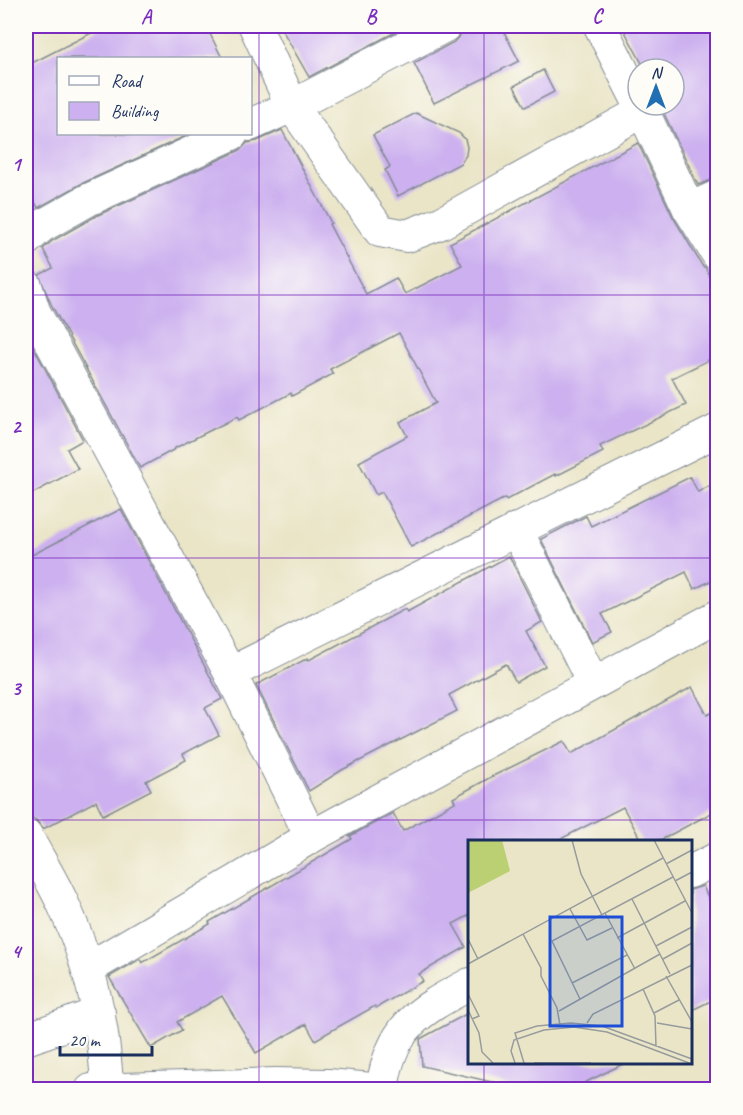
<svg xmlns="http://www.w3.org/2000/svg" width="743" height="1115" viewBox="0 0 743 1115" font-family="Caveat,sans-serif">
<rect width="100%" height="100%" fill="#fdfcf7"/>
<filter id="ink" filterUnits="userSpaceOnUse"><feTurbulence type="fractalNoise" baseFrequency=".0167" numOctaves="2"/><feDisplacementMap in="SourceGraphic" scale="12" xChannelSelector="R" yChannelSelector="G"/><feConvolveMatrix kernelMatrix="1 2 1 2 8 2 1 2 1" color-interpolation-filters="sRGB"/></filter>
<filter id="wash" filterUnits="userSpaceOnUse"><feTurbulence type="fractalNoise" baseFrequency=".008" numOctaves="4" result="noise"/><feDisplacementMap in="SourceGraphic" scale="24" xChannelSelector="R" yChannelSelector="G"/><feGaussianBlur stdDeviation="1.35" result="paint"/><feColorMatrix in="noise" values="0 0 0 0 0 0 0 0 0 0 0 0 0 0 0 0 0 1.4 0 .05"/><feComposite in="paint" operator="in"/></filter>
<g filter="url(#wash)">
<rect width="100%" height="100%" fill="#eae5c7"/>
<g id="blocks">
<!-- building -->
<g fill="#ccb0ef">
<polygon points="105,26 206,26 222,58 58,58 58,134 190,134 81,184 38,208 26,183 26,66"/>
<polygon points="280,26 407,26 309,77"/>
<polygon points="463,26 501,26 519,61 434,103 414,63 454,42 460,35"/>
<polygon points="622,26 717,26 717,178 698,185 660,105 674,105 674,69 645,69"/>
<polygon points="543,70 554,92 525,107 514,86"/>
<polygon points="416,113 459,133 465,139 467,147 466,155 461,163 398,196 385,170 390,167 373,135"/>
<polygon points="282,130 331,223 329,224 366,294 396,278 405,294 462,265 450,243 638,143 673,217 703,267 705,267 717,291 717,356 672,378 686,405 600,446 603,452 556,476 555,474 506,500 505,498 411,547 382,492 376,495 359,462 407,436 400,422 436,403 399,333 330,369 333,374 292,396 291,393 239,420 237,417 175,448 175,449 140,468 51,304 39,275 53,268 43,249 52,241 96,216 240,150 247,143 257,141"/>
<polygon points="26,333 83,440 67,449 78,469 26,497"/>
<polygon points="690,477 698,492 717,482 717,578 694,589 686,572 602,614 612,632 592,642 541,539 586,516 591,526"/>
<polygon points="121,509 222,699 205,708 219,735 183,754 186,760 146,781 151,790 103,815 96,801 43,829 36,820 26,817 26,558"/>
<polygon points="509,556 542,622 526,631 545,666 516,682 506,664 449,695 457,711 342,770 309,791 256,685 308,658 309,660 405,609 407,612"/>
<polygon points="692,687 707,715 717,710 717,810 657,842 642,842 623,807 555,842 470,842 470,915 453,924 466,947 419,974 423,981 376,1008 375,1006 315,1040 306,1024 256,1053 222,996 177,1022 182,1030 151,1048 109,977 140,959 142,963 210,924 209,922 352,839 350,836 393,813 403,831 455,802 453,798 491,777 564,741 571,754"/>
<polygon points="703,886 709,900 717,896 717,998 690,1011 690,890"/>
<polygon points="470,1012 470,1062 627,1062 572,1089 522,1089 422,1066 420,1039"/>
</g>
</g>
</g>
<g filter="url(#ink)">
<use href="#blocks" fill-opacity="0" stroke="#828a92" stroke-width="1.5"/>
<g fill="none" stroke-linecap="round" stroke-linejoin="round">
<!-- minor casing -->
<g stroke="#828a92" stroke-width="34">
<g id="minor">
<polyline points="255,26 292,106 380,231 407,236 441,223 643,111"/>
<polyline points="600,26 638,101"/>
<polyline points="640,105 689,209 718,255"/>
<polyline points="250,125 292,106 445,26"/>
<polyline points="689,209 718,196"/>
<polyline points="26,240 42,226 88,200 232,134"/>
<polyline points="26,286 34,311 230,673 311,837"/>
<polyline points="516,529 593,683"/>
<polyline points="230,673 718,430"/>
<path d="M26,835C38,858 52,880 63,904C90,963 105,1024 107,1090"/>
<polyline points="690,872 718,858"/>
<polyline points="89,968 311,837 718,616"/>
<polyline points="26,1039 99,1013"/>
<path d="M382,1089C391,1027 417,1012 470,984"/>
<polyline points="91,1090 275,1084 328,1085 383,1090"/>
</g>
</g>
<!-- minor -->
<use href="#minor" stroke="#fff" stroke-width="32"/>
</g>
</g>
<!-- grid -->
<path fill="none" stroke="#7b2cbf" stroke-width="1.5" stroke-opacity="0.55" d="M259,26V1090M484,26V842M26,295H718M26,558H718M26,820H718M484,1062V1090"/>
<!-- overview -->
<g transform="translate(468 840)">
<rect width="224" height="224" fill="#eae5c7"/>
<path d="M0,0H34L42,31L0,53Z" fill="#bbd073"/>
<path fill="none" stroke="#979c9d" stroke-width="1.5" d="M104,0L113,34L134,75M186,0L224,73M198,24L224,10M207,41L224,32M164,59L202,134M102,69L119,100L144,88M137,73L167,129M55,94L73,128V136L89,168L92,185M149,98L217,61M0,99L10,119M188,106L224,87M195,119L224,103M0,124L195,18M198,136L224,182M104,143L159,115M175,149L187,176L188,206M0,154L11,176L4,179M112,159L84,101L205,37M0,170L11,193L14,212L25,223M91,171L192,114M186,173L211,160M119,183L125,174L224,125M189,183L224,189M47,223L43,211L46,200L76,190L106,187L139,192L221,223M56,223L47,193L69,186L103,183L134,186L224,219M66,223H123"/>
<path fill="#1d4ed8" fill-opacity="0.15" stroke="#1d4ed8" stroke-width="3" d="M82,77H154V186H82Z"/>
<rect width="224" height="224" fill="none" stroke="#1b2f5e" stroke-width="3"/>
</g>
<!-- margin -->
<rect width="743" height="1115" fill="none" stroke="#fdfcf7" stroke-width="66"/>
<!-- legend -->
<rect x="57" y="57" width="195" height="78" fill="#fdfcf7" stroke="#a3aaba" stroke-width="1.5"/>
<rect x="69" y="76" width="30" height="9" fill="#ffffff" stroke="#a3aaba" stroke-width="1.5"/>
<text x="111" y="87" font-size="18" fill="#1b2f5e">Road</text>
<rect x="69" y="102" width="30" height="18" fill="#ccb0ef" stroke="#a3aaba" stroke-width="1.5"/>
<text x="111" y="117" font-size="18" fill="#1b2f5e">Building</text>
<!-- north arrow -->
<g transform="translate(656 87)"><circle r="28" fill="#fdfcf7" stroke="#a3aaba" stroke-width="1.5"/>
<path d="M0-4.5L10 22L0 15L-10 22Z" fill="#1f6fb2"/>
<text y="-9" font-size="16" font-weight="bold" text-anchor="middle" fill="#1b2f5e">N</text>
</g>
<!-- scale -->
<path d="M60 1046v9h92v-9" fill="none" stroke="#1b2f5e" stroke-width="3"/>
<text x="69" y="1046" font-size="18" fill="#1b2f5e" stroke="#fdfcf7" stroke-width="4.5" paint-order="stroke">20 m</text>
<rect x="33" y="33" width="677" height="1049" fill="none" stroke="#7b2cbf" stroke-width="2"/>
<g font-size="20" text-anchor="middle" font-weight="bold" fill="#7b2cbf">
<text x="146" y="23">A</text>
<text x="371" y="23">B</text>
<text x="597" y="23">C</text>
<text x="16" y="171">1</text>
<text x="16" y="433">2</text>
<text x="16" y="695">3</text>
<text x="16" y="958">4</text>
</g>
</svg>
